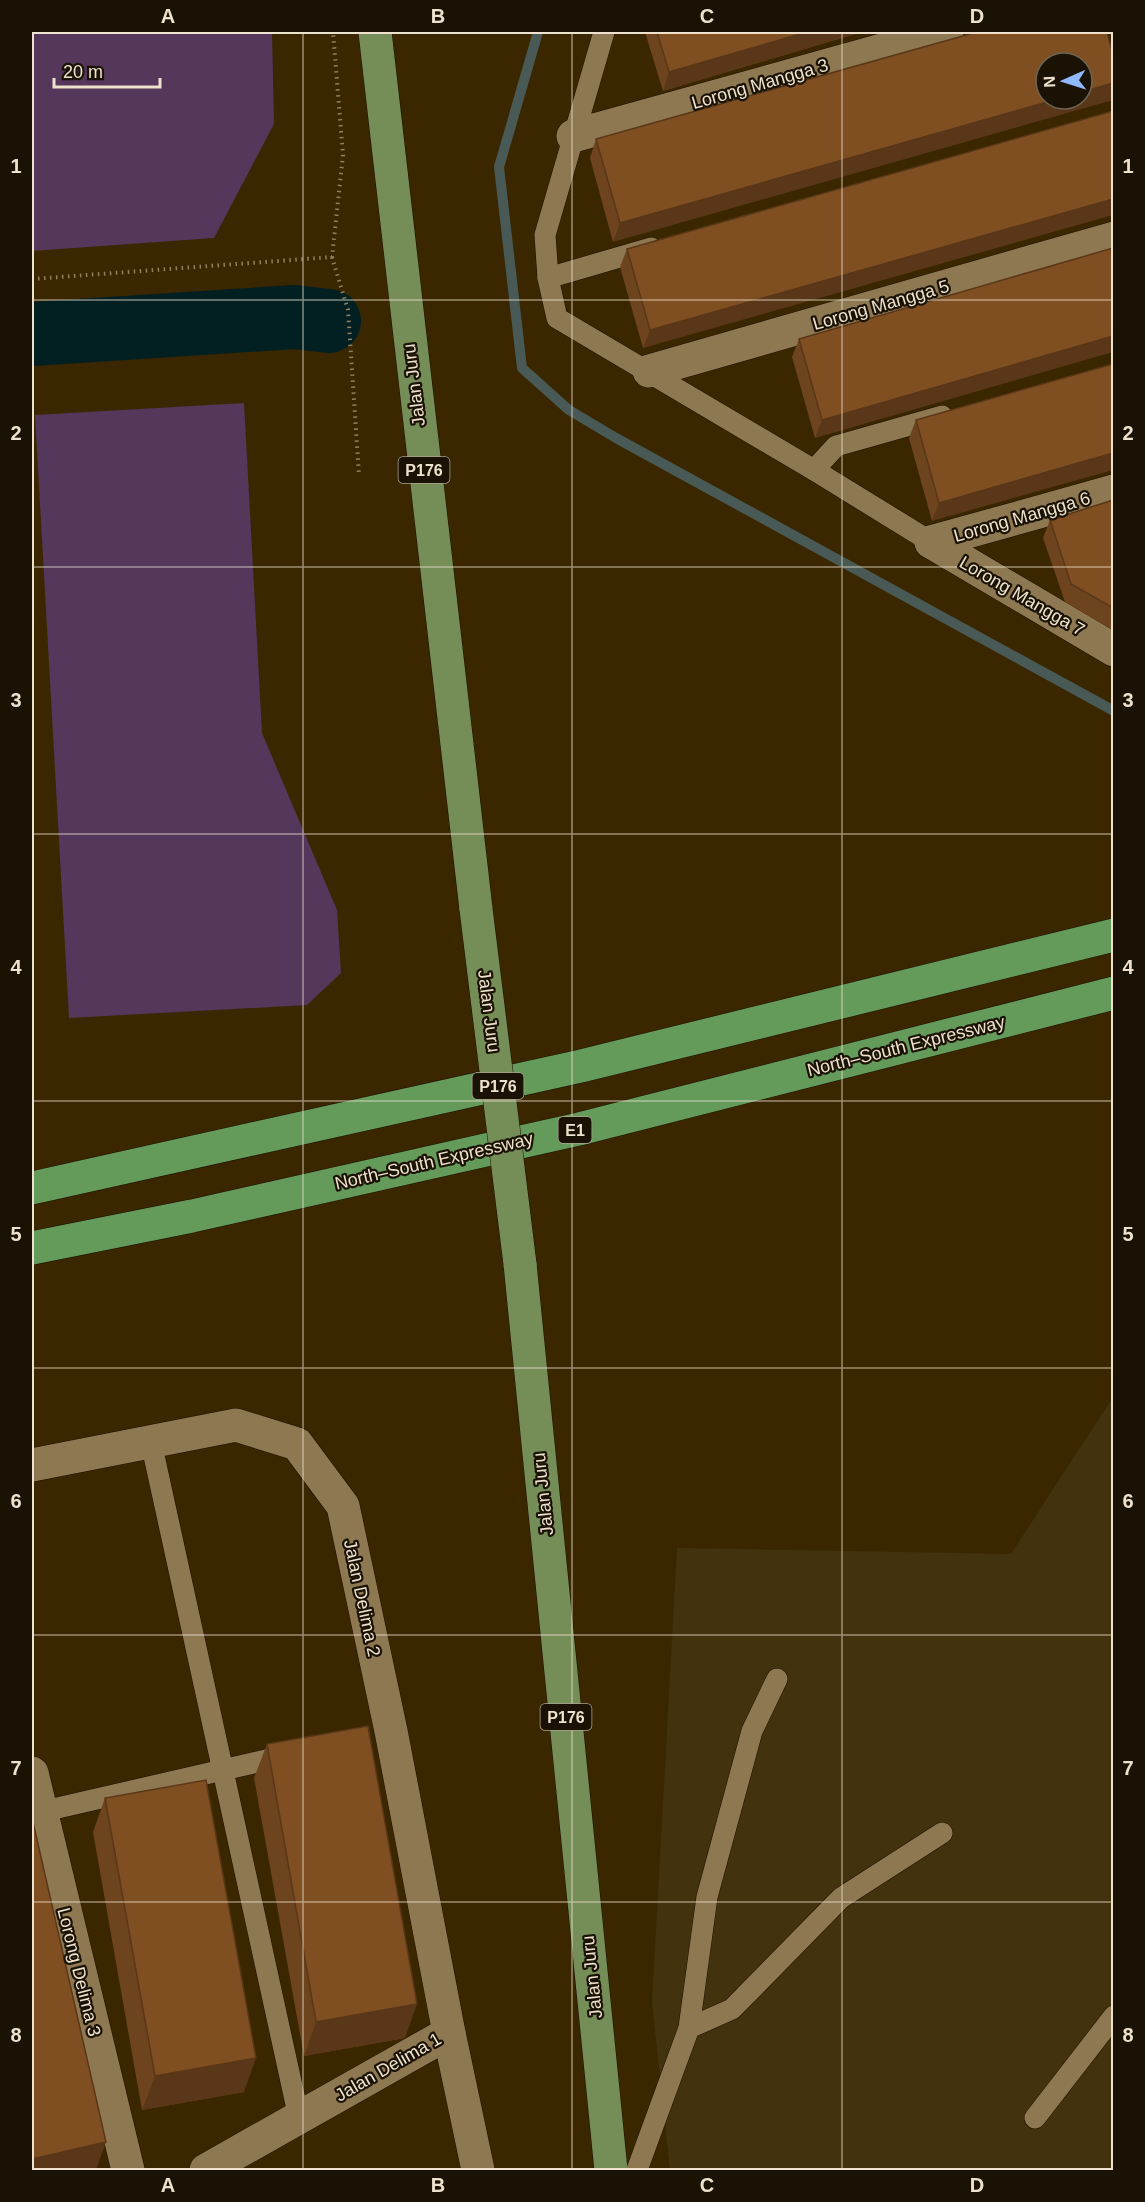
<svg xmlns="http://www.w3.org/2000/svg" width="1145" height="2202" viewBox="0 0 1145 2202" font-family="Helvetica,sans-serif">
<rect width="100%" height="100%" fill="#3a2700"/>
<!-- built -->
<polygon fill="#43320e" points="1113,1397 1113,2170 670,2170 652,2002 677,1548 1011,1554"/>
<!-- green -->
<g fill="#54375a">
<polygon points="32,32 272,32 274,124 214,238 32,251"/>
<polygon points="244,403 262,733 337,910 341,973 307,1005 69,1018 35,415"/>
</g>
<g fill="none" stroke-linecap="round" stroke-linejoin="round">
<!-- stream -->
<polyline stroke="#495a56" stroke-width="10" points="538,32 499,167 522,368 569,410 616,438 1114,711"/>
<!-- river -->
<polyline stroke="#022022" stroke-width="64" points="32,334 294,317 329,321"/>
<!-- service casing -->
<g stroke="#1e1000" stroke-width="22">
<g id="service">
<polyline points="604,32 545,235 548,278 557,318 814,470 931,542"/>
<polyline points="548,278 651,248"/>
<polyline points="814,470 836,446 942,416"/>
<polyline points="151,1442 299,2118"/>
<polyline points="40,1812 288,1755"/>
<polyline points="689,2028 732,2009 841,1898 942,1833"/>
<polyline points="1035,2118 1114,2016"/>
<polyline points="637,2170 689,2028 707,1897 752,1731 777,1679"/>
</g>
</g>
<!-- minor casing -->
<g stroke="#1e1000" stroke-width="34">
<g id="minor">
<polyline points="573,136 947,32"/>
<polyline points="649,371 1114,238"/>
<polyline points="931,542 1114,650"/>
<polyline points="931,542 1114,491"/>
<polyline points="32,1465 236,1425 297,1444 343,1506 391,1731 449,2033 478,2170"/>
<polyline points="32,1773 128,2170"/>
<polyline points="206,2170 449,2033"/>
</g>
</g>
<!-- primary casing -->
<g stroke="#1e1000" stroke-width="34">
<g id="primary">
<polyline points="375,32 476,909"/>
<polyline points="520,1264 611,2170"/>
</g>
</g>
<!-- motorway casing -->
<g stroke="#1e1000" stroke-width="34">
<g id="motorway">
<polyline points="32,1188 581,1066 1114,935"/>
<polyline points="32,1248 192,1216 579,1129 1114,993"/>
</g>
</g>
<!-- path -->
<g stroke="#908062" stroke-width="4" stroke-dasharray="1.5 4.5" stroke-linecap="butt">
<polyline points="332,257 348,310 359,475"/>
<polyline points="32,279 332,257 343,155 333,32"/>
</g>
<!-- service -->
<use href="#service" stroke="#8e7852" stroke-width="21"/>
<!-- minor -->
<use href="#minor" stroke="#8e7852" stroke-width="33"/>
<!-- primary -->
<use href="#primary" stroke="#758d57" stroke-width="33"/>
<!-- motorway -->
<use href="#motorway" stroke="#649b5a" stroke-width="33"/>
<!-- primary-bridge casing -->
<g stroke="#1e1000" stroke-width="34" stroke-linecap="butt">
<polyline id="primary-bridge" points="476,909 520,1264"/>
</g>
<!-- primary-bridge -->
<use href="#primary-bridge" stroke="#758d57" stroke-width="33"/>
</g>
<!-- wall -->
<g fill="#6d441d">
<polygon points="645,32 862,32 663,91"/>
<polygon points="977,32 613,242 590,158 596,139"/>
<polygon points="1113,111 643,348 620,267 627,249"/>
<polygon points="1113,248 815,438 792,357 799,339"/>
<polygon points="1113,364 932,521 909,438 916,420"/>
<polygon points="1113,500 1113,630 1065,602 1043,538 1050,520"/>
<polygon points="267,1744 405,2038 304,2056 254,1778"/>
<polygon points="105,1798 244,2092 142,2110 93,1832"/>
</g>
<!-- shaded-wall -->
<g fill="#593718">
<polygon points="807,32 862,32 663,91 669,72"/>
<polygon points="1113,83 1113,100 613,242 620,223 1058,99 1082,99 1082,92"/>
<polygon points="1113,199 1113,215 643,348 650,330"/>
<polygon points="1113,336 1113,352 815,438 822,420"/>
<polygon points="1113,453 1113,470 932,521 939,503"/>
<polygon points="417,2004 405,2038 304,2056 316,2022"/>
<polygon points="256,2058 244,2092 142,2110 155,2076"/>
<polygon points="106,2142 96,2170 32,2170 32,2159"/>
</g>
<!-- building -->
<g fill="#7f4f22" stroke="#593718" stroke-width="1.5">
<polygon points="657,32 807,32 669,72"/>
<polygon points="977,32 1107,32 1113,54 1113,83 1082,92 1082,63 1046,63 1046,99 1058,99 620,223 596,139"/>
<polygon points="1113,111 1113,199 650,330 627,249"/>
<polygon points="1113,248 1113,336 822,420 799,339"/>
<polygon points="1113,364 1113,453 939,503 916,420"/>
<polygon points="1113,500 1113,608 1071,584 1050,520"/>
<polygon points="368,1726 417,2004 316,2022 267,1744"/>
<polygon points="206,1780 256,2058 155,2076 105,1798"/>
<polygon points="32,1822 33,1822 106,2142 32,2159"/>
</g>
<!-- grid -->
<path fill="none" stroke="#eee2ce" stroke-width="1.5" stroke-opacity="0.55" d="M303,32V2170M572,32V2170M842,32V2170M32,300H1114M32,567H1114M32,834H1114M32,1101H1114M32,1368H1114M32,1635H1114M32,1902H1114"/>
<g text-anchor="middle" stroke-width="4.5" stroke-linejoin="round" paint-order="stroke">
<!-- shield labels -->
<g fill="#1a1204" stroke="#aea491" stroke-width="1.5">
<rect x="398.5" y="457" width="51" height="26" rx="4.5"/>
<rect x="472.5" y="1073" width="51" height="26" rx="4.5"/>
<rect x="558.5" y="1117" width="33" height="26" rx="4.5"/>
<rect x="540.5" y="1704" width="51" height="26" rx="4.5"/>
</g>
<g font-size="16" font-weight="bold" fill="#eee2ce">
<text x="424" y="476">P176</text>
<text x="498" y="1092">P176</text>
<text x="575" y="1136">E1</text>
<text x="566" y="1723">P176</text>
</g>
<!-- street labels -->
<g font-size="18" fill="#eee2ce" stroke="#1a1204">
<text transform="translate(760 84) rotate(-16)" y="6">Lorong Mangga 3</text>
<text transform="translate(881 305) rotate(-16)" y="6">Lorong Mangga 5</text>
<text transform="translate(414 385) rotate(-97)" y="6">Jalan Juru</text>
<text transform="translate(1022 517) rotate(-16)" y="6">Lorong Mangga 6</text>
<text transform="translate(1022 596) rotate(30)" y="6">Lorong Mangga 7</text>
<text transform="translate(489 1011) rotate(83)" y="6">Jalan Juru</text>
<text transform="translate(906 1046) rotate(-14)" y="6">North–South Expressway</text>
<text transform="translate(434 1161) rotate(-13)" y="6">North–South Expressway</text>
<text transform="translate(543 1494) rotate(-96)" y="6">Jalan Juru</text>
<text transform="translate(362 1598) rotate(78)" y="6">Jalan Delima 2</text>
<text transform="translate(79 1972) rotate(76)" y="6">Lorong Delima 3</text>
<text transform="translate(592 1977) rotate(-96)" y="6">Jalan Juru</text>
<text transform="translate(388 2067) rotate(-30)" y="6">Jalan Delima 1</text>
</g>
</g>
<!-- border -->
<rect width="1145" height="2202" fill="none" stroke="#1a1204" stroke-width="66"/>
<!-- north arrow -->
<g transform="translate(1064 81) rotate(267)"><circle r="28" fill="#1a1204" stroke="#6f6555" stroke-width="1.5"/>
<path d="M0-4.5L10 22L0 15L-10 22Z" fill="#90b8fd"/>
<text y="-9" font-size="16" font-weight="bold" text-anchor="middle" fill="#eee2ce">N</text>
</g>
<!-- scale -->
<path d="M54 78v9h106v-9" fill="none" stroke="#eee2ce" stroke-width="3"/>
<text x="63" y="78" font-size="18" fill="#eee2ce" stroke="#1a1204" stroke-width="4.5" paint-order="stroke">20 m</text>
<rect x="33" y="33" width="1079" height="2136" fill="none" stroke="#eee2ce" stroke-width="2"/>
<g font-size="20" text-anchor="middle" font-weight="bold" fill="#eee2ce">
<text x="168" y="23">A</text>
<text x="438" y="23">B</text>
<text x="707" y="23">C</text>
<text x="977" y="23">D</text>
<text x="16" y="173">1</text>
<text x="1128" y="173">1</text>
<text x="16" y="440">2</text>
<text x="1128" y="440">2</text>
<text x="16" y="707">3</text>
<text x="1128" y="707">3</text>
<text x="16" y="974">4</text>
<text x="1128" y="974">4</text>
<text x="16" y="1241">5</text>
<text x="1128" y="1241">5</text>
<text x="16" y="1508">6</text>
<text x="1128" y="1508">6</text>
<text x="16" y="1775">7</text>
<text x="1128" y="1775">7</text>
<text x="16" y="2042">8</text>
<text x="1128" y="2042">8</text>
<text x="168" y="2192">A</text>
<text x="438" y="2192">B</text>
<text x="707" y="2192">C</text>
<text x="977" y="2192">D</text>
</g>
</svg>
